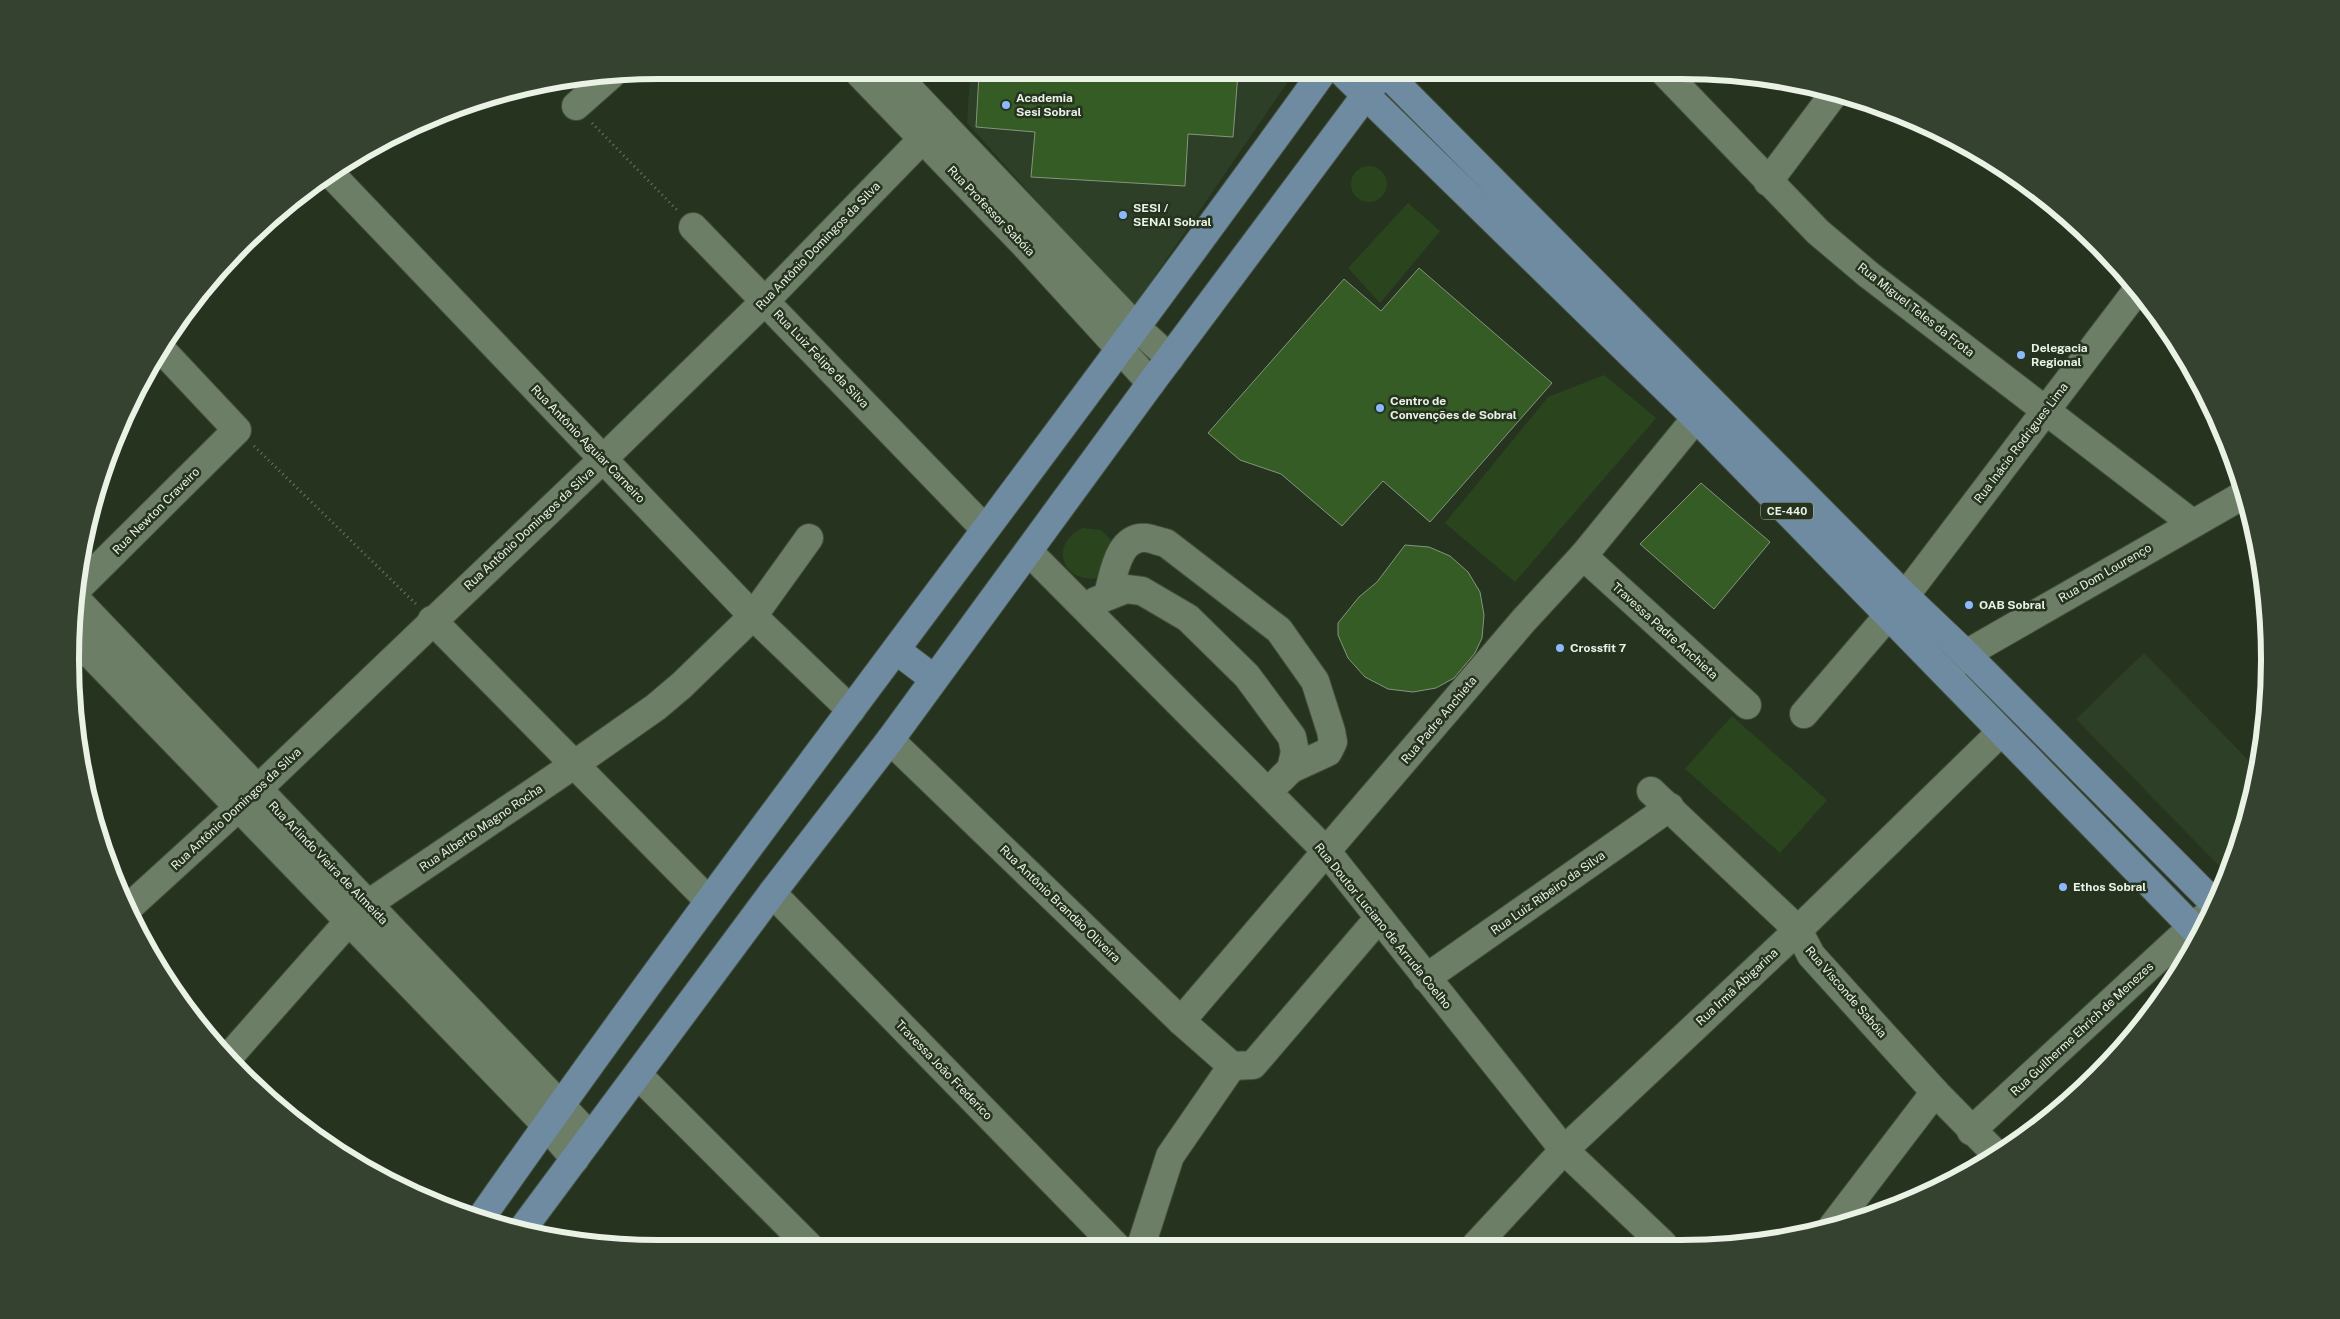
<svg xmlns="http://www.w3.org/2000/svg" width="2340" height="1319" viewBox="0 0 2340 1319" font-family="'Public Sans',sans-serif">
<rect width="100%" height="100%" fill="#25331f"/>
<!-- built -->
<g fill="#2d3f26">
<polygon points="1294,73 1133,308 967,123 970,74"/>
<polygon points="2144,653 2257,769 2239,849 2227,874 2076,719"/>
</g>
<!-- green -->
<g fill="#2a451e">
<circle cx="1369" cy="184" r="18"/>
<polygon points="1408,203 1440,231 1380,303 1348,268"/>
<polygon points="1604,375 1656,418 1515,582 1445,523 1548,397"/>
<path d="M1083,528L1101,530L1113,542L1098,578C1061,584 1049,542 1083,528Z"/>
<polygon points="1732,716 1827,800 1780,853 1685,769"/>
</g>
<!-- building -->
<g fill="#355c25" stroke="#84967e">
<polygon points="1238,73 1233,137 1188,134 1185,186 1031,177 1035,132 976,127 979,74"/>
<polygon points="1419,268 1552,383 1430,522 1383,481 1342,526 1281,474 1240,460 1208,433 1344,279 1381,311"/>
<polygon points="1701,483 1770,542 1714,609 1640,544"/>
<polygon points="1405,545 1429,547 1450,556 1468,572 1480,592 1484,615 1482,638 1475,653 1454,678 1436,688 1413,692 1388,689 1365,677 1348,658 1338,635 1338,623 1359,597 1377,582"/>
</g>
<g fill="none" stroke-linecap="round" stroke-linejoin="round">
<!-- minor casing -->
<g stroke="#424f3d" stroke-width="30">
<g id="minor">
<polyline points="1663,71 1818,232 1869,275 2192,523"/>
<polyline points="860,74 1023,243 1151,383"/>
<polyline points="895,74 1137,328 1170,358"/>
<polyline points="576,106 611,75"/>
<polyline points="330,173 753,616 851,710"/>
<polyline points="1768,182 1836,91"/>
<polyline points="693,227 985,529"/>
<polyline points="1029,552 1327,852 1564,1150 1663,1244"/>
<polyline points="1583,556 1747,705"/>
<polyline points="75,591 237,430 160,348"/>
<path d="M1108,594C1114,574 1118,535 1147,538C1153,539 1160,542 1166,543L1279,630L1315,681L1331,731L1333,742L1328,752L1291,769"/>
<polyline points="75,598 591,1137"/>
<polyline points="1096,601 1126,589 1142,591 1188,618 1247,676 1292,737 1295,752 1291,769 1280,780"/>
<polyline points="432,620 709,901"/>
<polyline points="73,636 546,1125 575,1159"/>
<polyline points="1950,669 1966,654 2245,494"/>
<polyline points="1804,714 1905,596 2138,289"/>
<polyline points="890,740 1181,1021 1232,1066"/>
<polyline points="1651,791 1798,930 1811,955 1935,1092 1997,1155"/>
<polyline points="772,893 1116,1246"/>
<polyline points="127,909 240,806 602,460 765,301 940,121"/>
<polyline points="1426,978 1670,807"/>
<polyline points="1181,1021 1524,620 1583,556 1696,418"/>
<polyline points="227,1059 349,921 368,904 575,764 656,707 682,685 753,616 809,538"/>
<polyline points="1232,1066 1253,1065 1378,919"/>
<polyline points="638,1075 810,1247"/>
<polyline points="1971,1131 2192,927 2210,913"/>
<polyline points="1832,1227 1935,1092"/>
<polyline points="1476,1245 1564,1150 1798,930 2001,732"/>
<polyline points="1141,1246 1170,1156 1232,1066"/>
</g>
</g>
<!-- major casing -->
<g stroke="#424f3d" stroke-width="30">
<g id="major">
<polyline points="1385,72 1905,596 1966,654 2214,903"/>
<polyline points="1343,73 1696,418 2200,935"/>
<polyline points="896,650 933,678"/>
<path d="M481,1218C753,830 1046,457 1322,73"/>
<polyline points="521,1231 772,893 890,740 1151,383 1383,72"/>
</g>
</g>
<!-- path -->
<g stroke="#6b7766" stroke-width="3" stroke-dasharray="1 4" stroke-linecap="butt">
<polyline points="552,82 560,90"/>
<polyline points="592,123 677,210"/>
<polyline points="254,446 416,604"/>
</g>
<!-- minor -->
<use href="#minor" stroke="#6d7e67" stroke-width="28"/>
<!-- major -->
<use href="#major" stroke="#6e8ba2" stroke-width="28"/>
</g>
<!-- markers -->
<g fill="#8cb9fc" stroke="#25331f" stroke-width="2">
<circle cx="1006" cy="105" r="5"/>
<circle cx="1123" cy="215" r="5"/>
<circle cx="2021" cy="355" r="5"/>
<circle cx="1380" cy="408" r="5"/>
<circle cx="1969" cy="605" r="5"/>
<circle cx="1560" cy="648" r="5"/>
<circle cx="2063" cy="887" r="5"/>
</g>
<g text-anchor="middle" stroke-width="5" stroke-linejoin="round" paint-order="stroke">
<!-- shield labels -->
<rect fill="#25331f" stroke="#aeb9aa" stroke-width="1" x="1761" y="502.5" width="52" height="17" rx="4"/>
<g font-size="11" font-weight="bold" fill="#e9f2e5">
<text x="1787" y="515">CE-440</text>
</g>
<!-- poi labels -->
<g font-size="12" font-weight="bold" fill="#e9f2e5" stroke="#25331f" text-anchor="start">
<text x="1016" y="102">Academia<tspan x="1016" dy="14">Sesi Sobral</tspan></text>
<text x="1133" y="212">SESI /<tspan x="1133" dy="14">SENAI Sobral</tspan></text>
<text x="2031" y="352">Delegacia<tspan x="2031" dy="14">Regional</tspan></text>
<text x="1390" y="405">Centro de<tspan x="1390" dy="14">Convenções de Sobral</tspan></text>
<text x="1979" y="609">OAB Sobral</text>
<text x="1570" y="652">Crossfit 7</text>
<text x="2073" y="891">Ethos Sobral</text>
</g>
<!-- street labels -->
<g font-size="12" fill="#e9f2e5" stroke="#25331f">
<text transform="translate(991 211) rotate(46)" y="4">Rua Professor Sabóia</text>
<text transform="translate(818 246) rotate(-46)" y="4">Rua Antônio Domingos da Silva</text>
<text transform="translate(1916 310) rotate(38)" y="4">Rua Miguel Teles da Frota</text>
<text transform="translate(821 359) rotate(46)" y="4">Rua Luiz Felipe da Silva</text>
<text transform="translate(2021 443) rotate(-53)" y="4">Rua Inácio Rodrigues Lima</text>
<text transform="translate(588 444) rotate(46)" y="4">Rua Antônio Aguiar Carneiro</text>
<text transform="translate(156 511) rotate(-45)" y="4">Rua Newton Craveiro</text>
<text transform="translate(529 529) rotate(-43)" y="4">Rua Antônio Domingos da Silva</text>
<text transform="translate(2105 573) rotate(-30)" y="4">Rua Dom Lourenço</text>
<text transform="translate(1665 631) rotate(42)" y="4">Travessa Padre Anchieta</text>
<text transform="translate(1439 720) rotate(-50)" y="4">Rua Padre Anchieta</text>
<text transform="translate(236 809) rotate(-43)" y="4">Rua Antônio Domingos da Silva</text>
<text transform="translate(481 828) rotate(-34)" y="4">Rua Alberto Magno Rocha</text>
<text transform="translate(328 863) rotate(46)" y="4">Rua Arlindo Vieira de Almeida</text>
<text transform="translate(1548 893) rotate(-35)" y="4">Rua Luiz Ribeiro da Silva</text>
<text transform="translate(1060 904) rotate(44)" y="4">Rua Antônio Brandão Oliveira</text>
<text transform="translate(1383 926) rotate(51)" y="4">Rua Doutor Luciano de Arruda Coelho</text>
<text transform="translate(1737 987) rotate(-43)" y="4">Rua Irmã Abigarina</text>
<text transform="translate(1846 992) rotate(49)" y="4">Rua Visconde Sabóia</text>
<text transform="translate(2082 1029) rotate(-43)" y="4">Rua Guilherme Ehrich de Menezes</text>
<text transform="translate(944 1070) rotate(46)" y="4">Travessa João Frederico</text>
</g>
</g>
<!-- crop -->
<path d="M0 0H2340V1319H0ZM659 79H1681A580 580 0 0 1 2261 659V660A580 580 0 0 1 1681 1240H659A580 580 0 0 1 79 660V659A580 580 0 0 1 659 79Z" fill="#35422f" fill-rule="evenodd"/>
<path fill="none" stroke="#e9f2e5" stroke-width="6" d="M659 79H1681A580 580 0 0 1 2261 659V660A580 580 0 0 1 1681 1240H659A580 580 0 0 1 79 660V659A580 580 0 0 1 659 79Z"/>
</svg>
